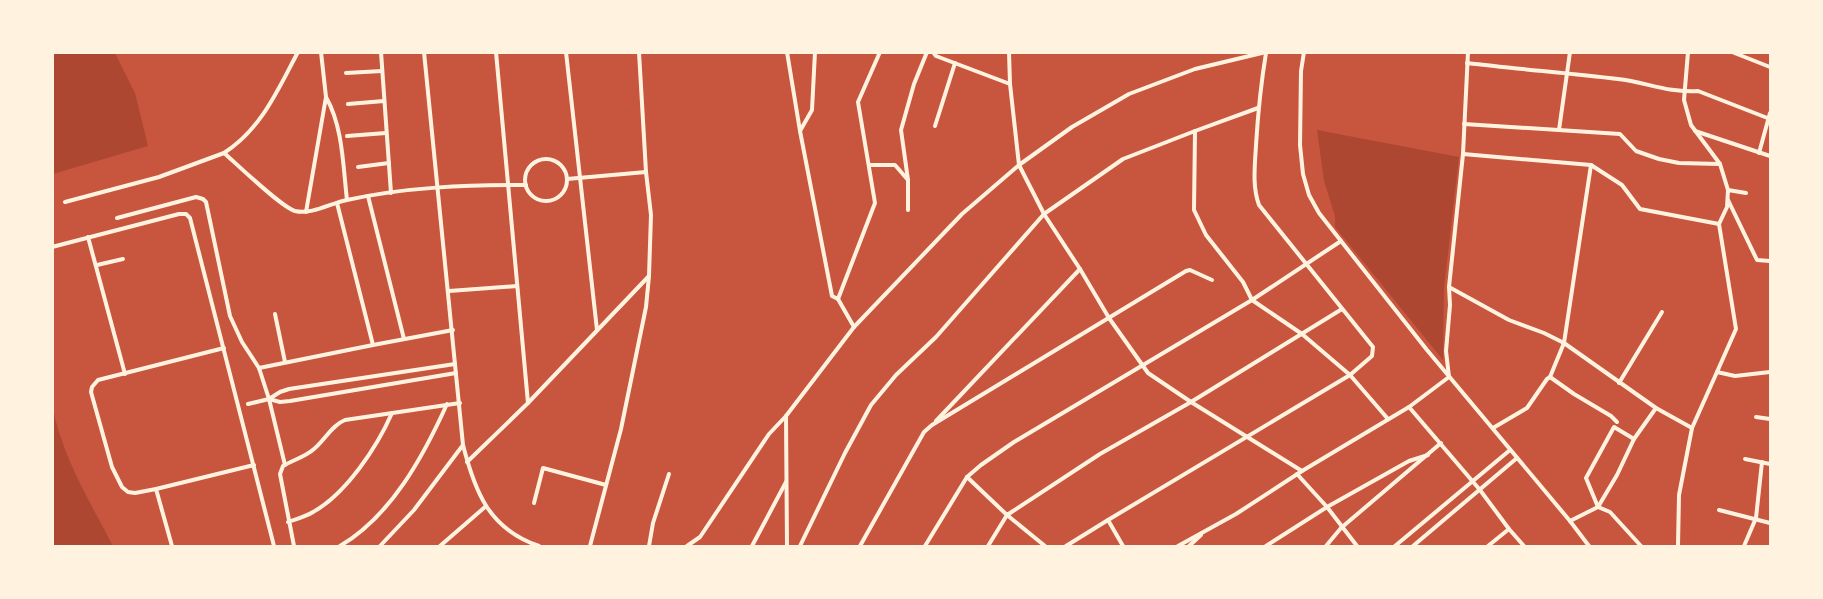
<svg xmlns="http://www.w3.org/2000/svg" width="1823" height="599" viewBox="0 0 1823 599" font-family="'Space Grotesk',sans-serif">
<rect width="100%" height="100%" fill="#c8553d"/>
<!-- green -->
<g fill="#ae4732">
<polygon points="53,52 115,53 135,93 148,146 53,174"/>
<polygon points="1317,130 1459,157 1444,288 1443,360 1335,227 1335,216 1324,181"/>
<path d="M53,409C63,458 90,502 113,546H53Z"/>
</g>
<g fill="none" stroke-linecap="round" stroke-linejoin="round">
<!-- minor -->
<g stroke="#fff3e0" stroke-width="4">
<polyline points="381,52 391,193"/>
<path d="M424,52L463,445C475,492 489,529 539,546"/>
<polyline points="496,52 528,403"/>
<polyline points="566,52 597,330"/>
<polyline points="787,52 800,131"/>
<polyline points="815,52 812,110 800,131 832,296 838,299 854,327"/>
<polyline points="933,52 936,56 1010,84"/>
<polyline points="1009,52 1010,84 1019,165 1072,127 1129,94 1195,69 1266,52"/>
<polyline points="1304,52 1301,71 1300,145 1303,174 1309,195 1319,213 1341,241 1427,350 1570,521 1589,546"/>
<polyline points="1688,52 1684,100 1691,125 1720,164 1728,190 1727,207 1719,224 1736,329 1717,372 1735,376 1770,372"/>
<polyline points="1732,52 1770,67"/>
<path d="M1467,63C1517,69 1568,73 1618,79C1646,82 1667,93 1698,91L1770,119"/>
<polyline points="346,73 382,71"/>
<path d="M326,97C343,127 343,166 347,200"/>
<polyline points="348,104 384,101"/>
<polyline points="1464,124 1620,134 1636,151 1659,159 1679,163 1720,164"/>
<polyline points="935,126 955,63"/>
<polyline points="1559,130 1570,52"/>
<polyline points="1195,131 1194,210 1206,235 1243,282 1252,300 1302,334 1350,375 1388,419"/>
<polyline points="1695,131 1770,156"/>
<polyline points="347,136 386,133"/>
<path d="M224,153C262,128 277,91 298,52"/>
<polyline points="1759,153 1770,113"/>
<polyline points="1463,154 1591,165 1622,185 1640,209 1719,224"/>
<circle cx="546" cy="180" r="21"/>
<polyline points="869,165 895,165 908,180"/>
<polyline points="358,167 389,163"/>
<polyline points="567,179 646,172"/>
<polyline points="1728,190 1746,193"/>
<polyline points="368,196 404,339"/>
<polyline points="1728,200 1757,260 1770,261"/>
<path d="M65,202L159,177L224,153C238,165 281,207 295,211C312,215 331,203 347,200C406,187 466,185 526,185"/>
<polyline points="908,210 908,180 901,130 914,84 927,52"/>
<polyline points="306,212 326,97 321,52"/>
<polyline points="117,218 196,197 203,199 206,202 230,316 242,342 259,368 269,399 285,465"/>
<polyline points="88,237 125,374"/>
<polyline points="52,247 179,214 186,214 190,218 274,546"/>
<polyline points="97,265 123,259"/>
<polyline points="1449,287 1509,320 1544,333 1564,343 1656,408 1692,428 1679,495 1678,546"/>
<polyline points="449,291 517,286"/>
<polyline points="838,299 875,203 858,102 880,52"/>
<polyline points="275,314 285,362"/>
<polyline points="373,345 453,330"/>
<polyline points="224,348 98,380 92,387 91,392 112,467 122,487 128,492 135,493 156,489 254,465"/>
<polyline points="259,368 373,345 337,203"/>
<polyline points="1550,377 1574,394 1611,416 1617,422"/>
<polyline points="1619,383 1662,312"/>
<polyline points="269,399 280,392 289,389 455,364"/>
<polyline points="248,404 269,399 280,402 290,401 456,373"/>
<polyline points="1409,407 1480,490 1509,529 1524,546"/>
<polyline points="786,416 787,546"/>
<polyline points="1756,417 1770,419"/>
<polyline points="936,421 1080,269"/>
<polyline points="1493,428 1527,408 1547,379 1550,377 1564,343 1591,165"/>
<polyline points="1692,428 1717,372"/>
<polyline points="1634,439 1614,427 1586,478 1598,507 1610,512 1641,546"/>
<polyline points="1745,459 1770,464"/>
<polyline points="467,462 528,403 649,276"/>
<polyline points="1297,474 1327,507 1357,546"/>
<polyline points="967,477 1007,515 1100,454 1191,402 1342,309"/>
<polyline points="156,489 172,546"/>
<polyline points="534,503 543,468 606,485"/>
<polyline points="1719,510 1770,523"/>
<polyline points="1108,520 1123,546"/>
<polyline points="1570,521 1598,507 1617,475 1634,439 1656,408"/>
<path d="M288,522C296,519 305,517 313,512C346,494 377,447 392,413"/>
<path d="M294,546L280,474L283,466C293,460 305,457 314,449C325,440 332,425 345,420L460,403"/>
<path d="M340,546C391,516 423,457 447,404"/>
<polyline points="380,546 414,510 463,445"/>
<polyline points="440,546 485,507"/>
<polyline points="590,546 621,429 646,307 649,276 651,215 646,172 639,52"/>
<polyline points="649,546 653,523 669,474"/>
<polyline points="687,546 700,537 769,434 786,416 854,327 962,214 1019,165 1044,214 1080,269 1109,318 1148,373 1191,402 1302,471"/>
<polyline points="752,546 786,482"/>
<polyline points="800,546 845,453 871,405 896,375 936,337 1044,214 1123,159 1195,131 1258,108"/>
<polyline points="860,546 924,432 932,425 1186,271 1190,270 1212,280"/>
<polyline points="925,546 967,477 981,465 1014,442 1252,300 1341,241"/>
<polyline points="988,546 1007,515 1045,546"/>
<path d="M1066,546L1108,520L1350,375L1372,356L1373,347L1259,205C1252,186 1255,165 1256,145C1258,113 1261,83 1266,53"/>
<polyline points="1178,546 1236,514 1302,471 1409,407 1449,377 1446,351 1450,305 1449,287 1463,154 1468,52"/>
<polyline points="1189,546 1201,535"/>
<polyline points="1266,546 1327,507 1409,461 1428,455"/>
<polyline points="1326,546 1341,528 1441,443"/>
<polyline points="1395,546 1510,450"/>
<polyline points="1413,546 1517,458"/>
<polyline points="1488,546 1509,529"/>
<polyline points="1744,546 1756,518 1762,462"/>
</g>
</g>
<!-- border -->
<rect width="1823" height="599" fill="none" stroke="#fff3e0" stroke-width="108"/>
</svg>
